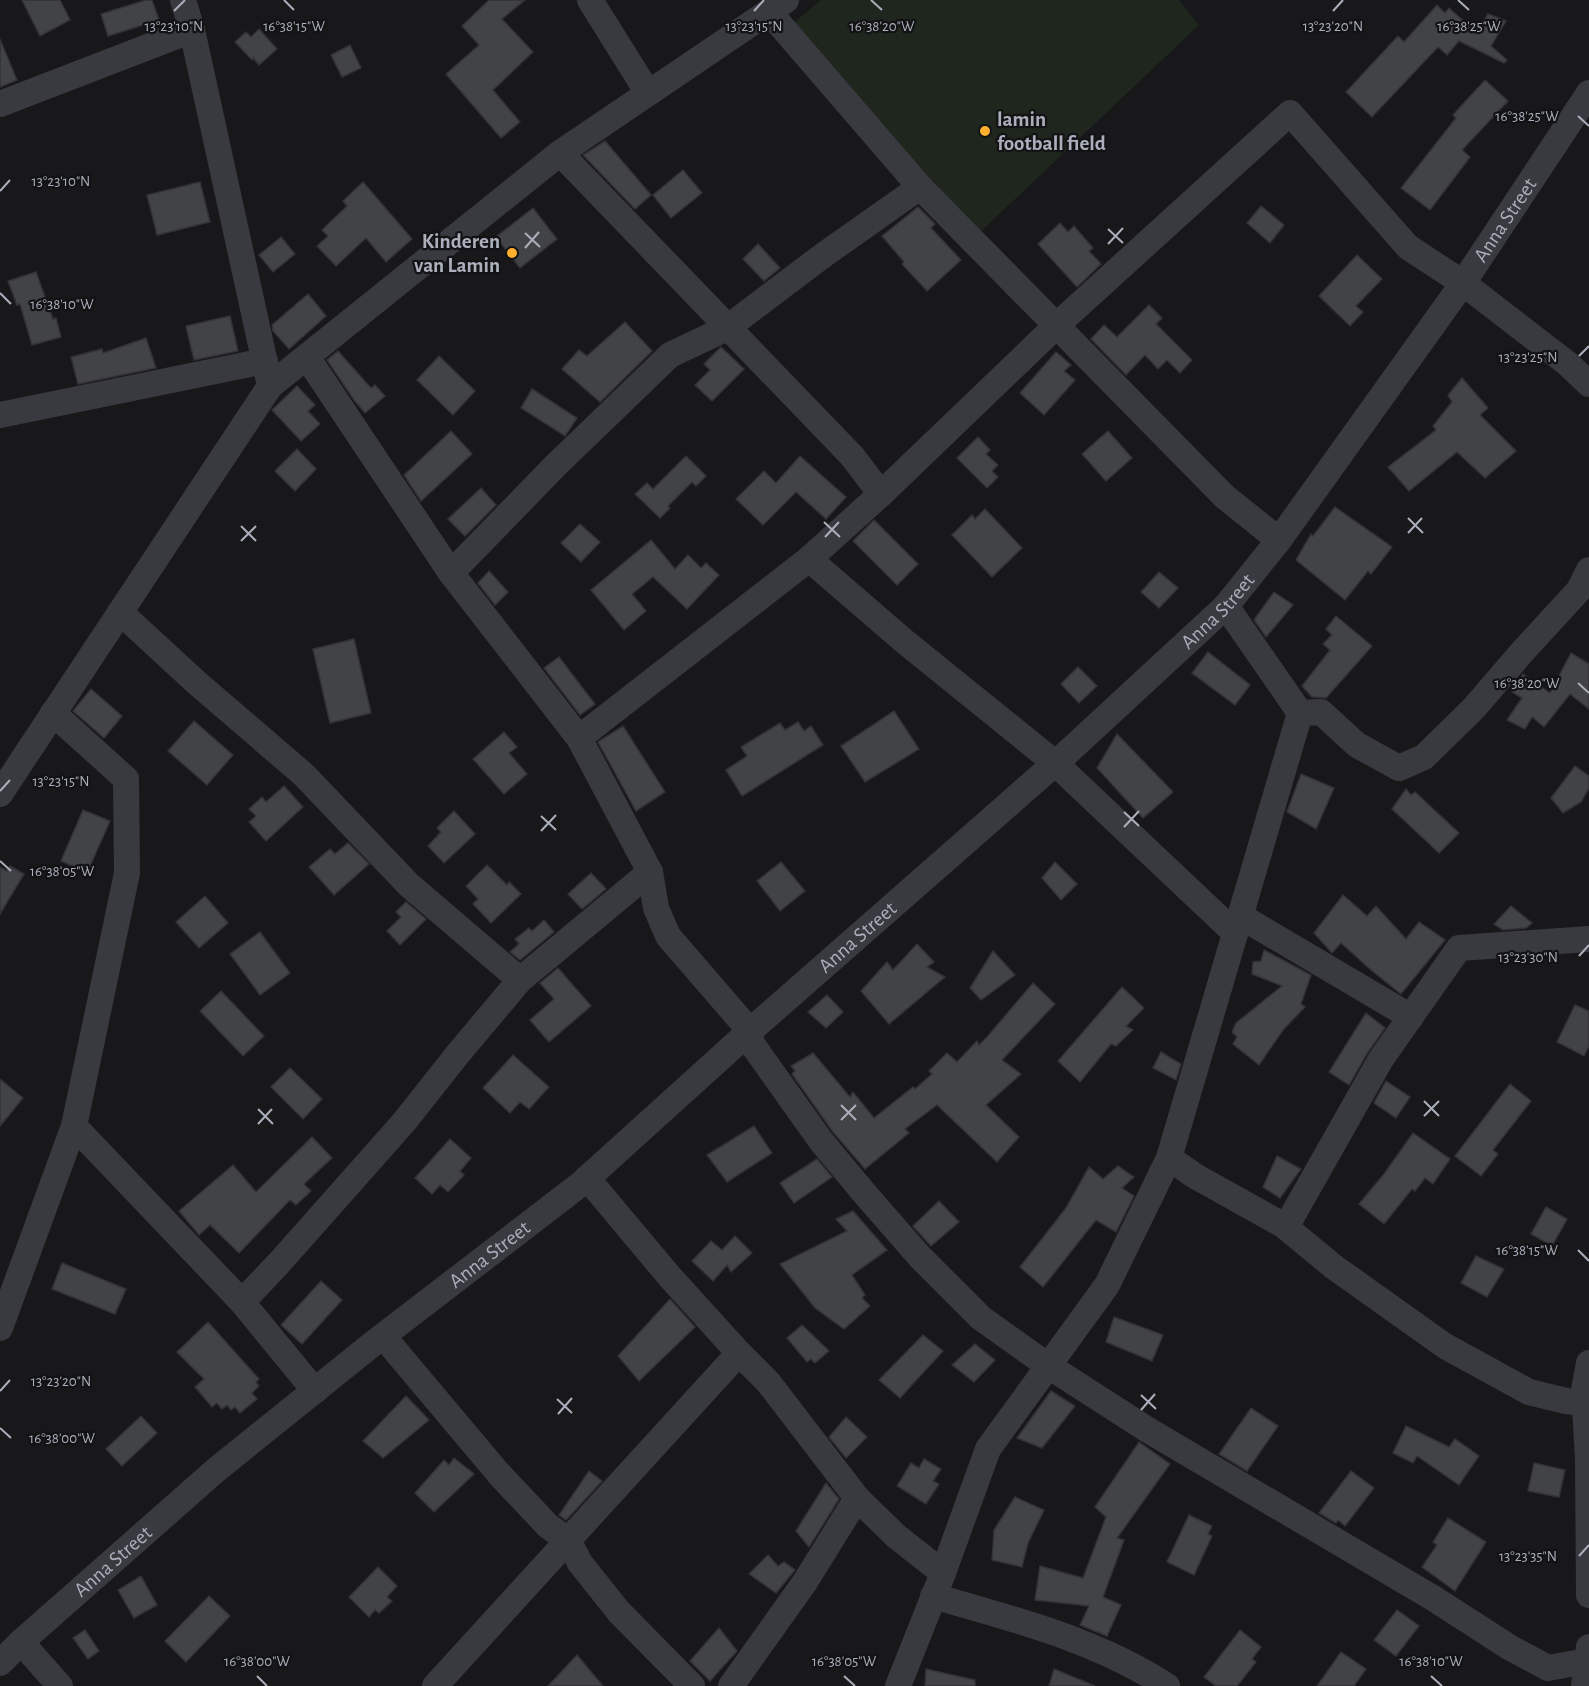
<svg xmlns="http://www.w3.org/2000/svg" width="1589" height="1686" viewBox="0 0 1589 1686" font-family="'Alegreya Sans',sans-serif">
<rect width="100%" height="100%" fill="#18181a"/>
<!-- green -->
<polygon fill="#1e261e" points="821,0 1179,0 1199,25 976,236 790,26"/>
<!-- building -->
<g fill="#424347" stroke="#323237" stroke-width="1.5">
<polygon points="22,0 60,0 70,20 40,36"/>
<polygon points="146,0 152,0 159,20 108,36 101,14"/>
<polygon points="489,0 525,0 502,19 533,52 493,90 520,122 501,138 446,74 479,45 462,26"/>
<polygon points="1437,5 1445,13 1449,8 1477,33 1488,14 1506,21 1491,46 1507,60 1504,63 1459,41 1447,55 1438,47 1372,117 1346,92 1398,36 1404,42"/>
<polygon points="259,29 277,49 259,65 253,58 252,60 235,42 246,32 251,37"/>
<polygon points="0,39 17,80 0,87"/>
<polygon points="350,45 361,68 342,77 331,55"/>
<polygon points="1485,80 1508,101 1462,150 1470,157 1430,210 1401,188 1456,118 1453,115"/>
<polygon points="605,141 651,195 635,209 583,155"/>
<polygon points="683,170 702,193 671,218 653,195"/>
<polygon points="200,182 210,222 157,235 147,195"/>
<polygon points="363,182 412,239 386,262 366,238 336,266 317,246 328,236 322,230 347,206 343,201"/>
<polygon points="1261,206 1284,225 1270,243 1247,223"/>
<polygon points="918,207 935,224 931,228 961,260 927,291 902,264 904,262 882,236"/>
<polygon points="533,208 557,239 520,268 496,237"/>
<polygon points="1060,223 1068,232 1074,226 1093,248 1089,251 1101,264 1077,287 1038,244"/>
<polygon points="281,237 295,254 273,272 259,255"/>
<polygon points="758,244 780,268 764,281 743,259"/>
<polygon points="1357,255 1382,279 1356,306 1363,312 1350,326 1319,296"/>
<polygon points="36,272 53,319 56,318 61,337 32,345 20,304 17,305 8,281"/>
<polygon points="308,294 326,316 289,349 273,331 272,325"/>
<polygon points="1149,305 1162,318 1156,324 1192,360 1180,373 1167,360 1158,369 1145,355 1126,375 1091,339 1104,325 1117,337"/>
<polygon points="230,316 238,351 194,360 186,326"/>
<polygon points="625,322 652,351 600,402 562,369 579,350 587,356"/>
<polygon points="146,338 156,368 78,384 71,357 102,349 103,353"/>
<polygon points="721,347 744,369 712,401 695,385 710,370 704,364"/>
<polygon points="338,351 371,388 375,385 385,396 365,413 354,400 327,360"/>
<polygon points="1056,352 1071,365 1064,371 1075,380 1044,415 1020,393"/>
<polygon points="439,356 475,391 453,415 417,380"/>
<polygon points="1462,378 1488,408 1480,415 1516,451 1485,478 1457,452 1409,491 1388,467 1436,430 1433,426 1452,402 1448,395"/>
<polygon points="297,386 315,405 308,411 320,424 301,441 272,410"/>
<polygon points="532,389 577,418 565,436 521,408"/>
<polygon points="451,431 472,454 421,501 404,475"/>
<polygon points="1108,431 1132,458 1106,481 1082,454"/>
<polygon points="978,437 990,450 986,454 998,465 992,471 998,477 987,488 957,458"/>
<polygon points="297,449 316,469 295,491 275,471"/>
<polygon points="686,456 706,476 696,486 692,482 668,506 670,508 660,518 635,494 647,483 653,489"/>
<polygon points="800,456 846,497 826,519 796,492 763,525 736,499 764,471 776,483"/>
<polygon points="481,488 496,505 465,536 448,519"/>
<polygon points="1335,507 1392,547 1371,574 1368,571 1345,600 1296,560 1311,534 1313,536"/>
<polygon points="985,509 1022,548 992,577 952,535 972,515 975,519"/>
<polygon points="874,520 918,564 897,585 853,541"/>
<polygon points="580,524 600,542 581,562 561,543"/>
<polygon points="651,540 675,569 688,555 701,568 706,563 719,575 687,609 653,577 632,594 646,611 624,630 591,590"/>
<polygon points="489,571 508,592 495,605 478,583"/>
<polygon points="1159,572 1178,588 1159,608 1141,592"/>
<polygon points="1274,592 1293,605 1266,637 1254,620"/>
<polygon points="1336,616 1372,646 1326,698 1312,697 1302,686 1330,650 1323,644 1332,635 1326,629"/>
<polygon points="354,639 371,713 330,723 313,649"/>
<polygon points="1208,652 1250,685 1235,705 1192,673"/>
<polygon points="1571,653 1589,664 1589,709 1570,694 1544,727 1532,717 1525,729 1507,720 1522,698 1512,692 1523,674 1550,693"/>
<polygon points="559,657 595,704 580,715 544,668"/>
<polygon points="1078,667 1097,686 1079,703 1061,684"/>
<polygon points="91,689 122,716 104,738 73,711"/>
<polygon points="894,711 919,749 865,782 841,746"/>
<polygon points="194,721 233,755 207,785 168,751"/>
<polygon points="798,722 804,731 811,726 823,745 742,796 726,770 747,756 741,747 780,723 785,730"/>
<polygon points="623,726 665,792 636,811 598,742"/>
<polygon points="504,732 517,747 509,753 527,774 504,794 473,759"/>
<polygon points="1117,734 1173,792 1143,818 1097,768"/>
<polygon points="1575,766 1589,776 1589,788 1581,802 1563,813 1551,798"/>
<polygon points="1301,774 1334,788 1316,829 1287,812"/>
<polygon points="284,786 303,807 266,841 249,822 256,816 249,809 262,797 266,802"/>
<polygon points="1406,789 1411,795 1415,792 1459,833 1439,853 1392,809"/>
<polygon points="83,810 110,821 87,873 61,861"/>
<polygon points="454,811 475,834 444,863 428,846 441,832 437,828"/>
<polygon points="348,843 369,864 334,895 309,867 330,849 335,854"/>
<polygon points="781,862 805,891 780,911 757,881"/>
<polygon points="1055,862 1077,884 1061,900 1042,878"/>
<polygon points="487,865 507,885 509,882 521,894 491,923 473,904 478,899 466,886"/>
<polygon points="10,866 24,874 0,914 0,867 7,871"/>
<polygon points="591,873 606,889 582,909 568,894"/>
<polygon points="1343,895 1367,916 1376,906 1406,939 1419,922 1445,940 1401,994 1371,970 1341,943 1332,953 1314,933"/>
<polygon points="205,896 228,923 199,948 176,922"/>
<polygon points="406,902 426,919 400,945 387,931 401,917 396,912"/>
<polygon points="1511,906 1532,923 1526,928 1503,930 1494,924"/>
<polygon points="544,920 554,932 520,960 510,952 519,944 515,939 529,928 532,931"/>
<polygon points="260,932 290,973 260,995 230,954"/>
<polygon points="917,944 934,962 927,967 945,977 889,1024 861,991 887,962 893,970"/>
<polygon points="1264,950 1311,975 1301,1004 1305,1007 1283,1030 1259,1065 1233,1044 1237,1037 1232,1032 1236,1023 1282,986 1252,974 1253,962 1261,961"/>
<polygon points="993,951 1015,975 981,1000 970,988"/>
<polygon points="558,968 591,1006 549,1042 530,1020 554,999 540,983"/>
<polygon points="1033,983 1055,1004 1002,1060 1021,1074 986,1105 1019,1137 997,1162 937,1105 905,1129 909,1133 865,1169 833,1132 792,1074 795,1071 791,1066 813,1053 850,1097 853,1092 874,1118 913,1087 915,1089 932,1074 929,1071 947,1053 957,1062 977,1041 979,1045 987,1037"/>
<polygon points="1122,987 1144,1008 1126,1026 1133,1030 1116,1046 1111,1044 1080,1082 1058,1061"/>
<polygon points="221,991 264,1036 243,1056 200,1011"/>
<polygon points="827,995 843,1012 826,1028 808,1012"/>
<polygon points="1575,1005 1589,1011 1589,1046 1584,1056 1557,1042"/>
<polygon points="1366,1013 1385,1028 1368,1052 1349,1085 1329,1072"/>
<polygon points="1161,1052 1181,1064 1176,1080 1153,1068"/>
<polygon points="513,1055 549,1087 529,1109 520,1102 510,1113 483,1088"/>
<polygon points="290,1068 322,1099 303,1119 271,1087"/>
<polygon points="0,1079 23,1098 0,1126"/>
<polygon points="1386,1081 1410,1097 1396,1118 1374,1103"/>
<polygon points="1510,1084 1531,1101 1493,1150 1498,1154 1481,1176 1455,1156"/>
<polygon points="754,1126 772,1153 727,1182 707,1155"/>
<polygon points="1413,1133 1450,1159 1433,1184 1425,1178 1415,1191 1412,1189 1384,1224 1359,1204 1384,1174"/>
<polygon points="312,1137 332,1158 304,1184 311,1191 296,1205 290,1200 239,1253 210,1225 199,1235 179,1211 233,1165 256,1192"/>
<polygon points="450,1139 471,1158 460,1171 464,1175 448,1192 440,1185 432,1194 415,1178"/>
<polygon points="1277,1156 1301,1169 1280,1198 1263,1187"/>
<polygon points="817,1159 832,1177 794,1203 780,1183"/>
<polygon points="1118,1166 1134,1177 1122,1188 1134,1196 1116,1232 1096,1220 1043,1287 1020,1267 1066,1208 1089,1167 1103,1179"/>
<polygon points="939,1201 959,1222 931,1246 913,1226"/>
<polygon points="1546,1207 1567,1219 1552,1246 1531,1234"/>
<polygon points="853,1211 887,1250 852,1275 865,1295 862,1298 870,1306 844,1329 815,1308 780,1264 847,1231 836,1219"/>
<polygon points="735,1236 752,1253 731,1272 727,1265 713,1281 692,1261 711,1241 722,1250"/>
<polygon points="1476,1256 1504,1269 1487,1297 1461,1283"/>
<polygon points="62,1263 126,1289 115,1314 52,1289"/>
<polygon points="321,1281 342,1300 302,1344 281,1325"/>
<polygon points="670,1299 695,1327 639,1381 618,1356"/>
<polygon points="1114,1317 1163,1335 1152,1361 1106,1342"/>
<polygon points="208,1322 259,1379 256,1382 259,1386 252,1393 257,1399 240,1413 235,1407 231,1410 227,1405 222,1409 217,1403 212,1407 195,1387 204,1379 177,1352"/>
<polygon points="802,1325 829,1351 815,1363 811,1359 807,1362 787,1338"/>
<polygon points="923,1335 943,1351 900,1398 879,1380"/>
<polygon points="975,1344 995,1360 974,1382 952,1365"/>
<polygon points="1051,1391 1075,1406 1042,1448 1017,1438"/>
<polygon points="406,1396 429,1420 383,1458 363,1441"/>
<polygon points="1251,1408 1278,1426 1247,1471 1219,1454"/>
<polygon points="141,1416 157,1433 122,1466 106,1449"/>
<polygon points="846,1417 867,1437 846,1458 829,1437"/>
<polygon points="1406,1426 1449,1447 1455,1439 1479,1456 1459,1485 1417,1456 1413,1463 1393,1453"/>
<polygon points="1139,1442 1170,1464 1117,1538 1124,1540 1103,1597 1121,1605 1107,1636 1080,1625 1089,1606 1035,1600 1040,1566 1083,1578 1106,1517 1095,1507"/>
<polygon points="454,1458 474,1474 434,1512 415,1493 444,1460 449,1465"/>
<polygon points="924,1459 941,1469 933,1481 939,1484 926,1504 897,1486 911,1463 919,1468"/>
<polygon points="1534,1463 1565,1470 1559,1497 1528,1491"/>
<polygon points="589,1471 602,1481 566,1520 559,1515"/>
<polygon points="1351,1471 1374,1488 1345,1526 1338,1520 1336,1523 1319,1513"/>
<polygon points="826,1483 839,1499 809,1547 796,1531"/>
<polygon points="1015,1497 1044,1510 1028,1543 1022,1567 992,1560 994,1530"/>
<polygon points="1189,1515 1212,1526 1208,1534 1212,1536 1194,1575 1167,1562"/>
<polygon points="1448,1518 1486,1542 1455,1591 1422,1567 1437,1545 1433,1542"/>
<polygon points="768,1555 778,1566 784,1562 795,1570 776,1593 749,1574"/>
<polygon points="378,1567 397,1586 387,1597 392,1601 379,1613 375,1610 369,1617 349,1597"/>
<polygon points="141,1576 157,1605 134,1618 118,1590"/>
<polygon points="209,1596 230,1616 186,1662 165,1641"/>
<polygon points="1397,1610 1419,1626 1396,1656 1374,1640"/>
<polygon points="719,1628 737,1651 710,1681 690,1661"/>
<polygon points="85,1630 99,1651 88,1659 73,1638"/>
<polygon points="1240,1630 1261,1647 1252,1659 1256,1662 1237,1686 1216,1686 1204,1677"/>
<polygon points="1341,1652 1366,1669 1354,1686 1317,1686"/>
<polygon points="577,1655 603,1686 548,1686"/>
<polygon points="926,1669 975,1680 975,1686 925,1686"/>
<polygon points="1054,1669 1095,1686 1049,1686"/>
</g>
<g fill="none" stroke-linecap="round" stroke-linejoin="round">
<!-- minor -->
<g stroke="#393a40" stroke-width="26">
<polyline points="183,0 192,30 270,386"/>
<polyline points="590,0 648,93"/>
<polyline points="770,13 920,187 1225,497 1279,540"/>
<polyline points="0,104 192,30"/>
<polyline points="560,153 852,456 881,494"/>
<polyline points="307,357 451,573 579,738 650,872 656,908 668,936 750,1031 752,1044 821,1141 865,1194 920,1257 981,1318 1047,1365 1148,1430 1433,1598 1509,1647 1548,1668 1587,1661"/>
<polyline points="0,415 265,361"/>
<polyline points="809,559 904,641 1055,763 1235,933"/>
<polyline points="451,573 555,466 670,355 727,328 825,254 920,187"/>
<polyline points="120,612 197,683 304,775 409,885 520,980"/>
<polyline points="1300,713 1321,712 1357,745 1399,768 1424,757 1474,708 1523,651 1579,590 1589,570"/>
<polyline points="579,738 809,559 881,494 1057,325 1290,113 1408,247 1463,283 1568,364 1589,384"/>
<polyline points="0,794 270,386 560,153 786,0"/>
<polyline points="1240,916 1411,1017"/>
<polyline points="74,1126 242,1302 315,1391"/>
<polyline points="1169,1158 1195,1176 1283,1225 1334,1267 1445,1346 1529,1392 1566,1401 1584,1403"/>
<polyline points="587,1178 670,1277 739,1353 768,1382 857,1498 896,1536 943,1573"/>
<polyline points="1286,1227 1381,1059 1459,948 1589,939"/>
<polyline points="242,1302 279,1263 404,1122 457,1055 520,980 650,872"/>
<polyline points="0,1328 74,1126 127,873 126,779 53,713"/>
<polyline points="383,1336 499,1474 548,1526 568,1540 580,1563 619,1612 692,1686"/>
<polyline points="1589,1363 1584,1390 1588,1458 1589,1595"/>
<path d="M933,1596C1014,1619 1096,1640 1167,1686"/>
<polyline points="21,1642 60,1686"/>
<path id="s1" d="M0,1663L21,1642L216,1470L375,1342L582,1183L750,1031L1068,752L1226,606L1279,540L1463,283L1589,93"/>
<polyline points="435,1686 739,1353"/>
<polyline points="731,1686 805,1582 857,1498"/>
<polyline points="898,1686 943,1573 988,1449 1107,1285 1169,1158 1300,713 1226,606"/>
<polyline points="1584,1686 1589,1647"/>
</g>
</g>
<!-- ticks -->
<path fill="none" stroke="#aaafbb" stroke-width="2" d="M284,0L294,10M871,0L882,10M1458,0L1469,10M174,11L185,0M754,11L764,0M1333,11L1343,0M1578,116L1589,126M0,191L10,180M1108,229L1123,243M525,233L540,247M1108,244L1123,228M525,248L539,232M0,293L11,304M1579,356L1589,346M1408,518L1423,533M824,522L840,537M241,526L256,541M1408,533L1422,518M825,537L839,522M241,541L256,526M1578,683L1589,693M0,791L10,780M1124,812L1139,826M541,816L556,830M1124,827L1139,811M541,831L556,815M0,861L11,871M1579,956L1589,945M1424,1101L1439,1116M841,1105L856,1120M258,1109L273,1124M1424,1116L1439,1101M841,1120L856,1105M258,1124L272,1109M1578,1250L1589,1261M0,1391L10,1380M1141,1395L1156,1409M557,1399L572,1413M1141,1410L1155,1394M558,1414L572,1398M0,1428L11,1438M1579,1556L1589,1545M257,1676L267,1686M844,1676L855,1686M1431,1676L1442,1686"/>
<!-- markers -->
<g fill="#fdb02d" stroke="#131315" stroke-width="2">
<circle cx="985" cy="131" r="6"/>
<circle cx="512" cy="253" r="6"/>
</g>
<g text-anchor="middle" stroke-width="4.5" stroke-linejoin="round" paint-order="stroke">
<!-- poi labels -->
<g font-size="21" font-weight="bold" fill="#aaafbb" stroke="#131315" text-anchor="start">
<text x="997" y="126">lamin<tspan x="997" dy="24">football field</tspan></text>
<text x="500" y="248" text-anchor="end">Kinderen<tspan x="500" dy="24">van Lamin</tspan></text>
</g>
<!-- street labels -->
<g font-size="21" fill="#aaafbb" stroke="#131315">
<text dy="7" stroke="none"><textPath href="#s1" startOffset="2096">Anna Street</textPath></text>
<text dy="7" stroke="none"><textPath href="#s1" startOffset="1610">Anna Street</textPath></text>
<text dy="7" stroke="none"><textPath href="#s1" startOffset="1124">Anna Street</textPath></text>
<text dy="7" stroke="none"><textPath href="#s1" startOffset="638">Anna Street</textPath></text>
<text dy="7" stroke="none"><textPath href="#s1" startOffset="152">Anna Street</textPath></text>
</g>
</g>
<g font-size="15" text-anchor="middle" fill="#aaafbb" stroke="#131315" stroke-width="4.5" stroke-linejoin="round" paint-order="stroke">
<text x="294" y="31">16°38'15"W</text>
<text x="882" y="31">16°38'20"W</text>
<text x="1469" y="31">16°38'25"W</text>
<text x="174" y="31">13°23'10"N</text>
<text x="754" y="31">13°23'15"N</text>
<text x="1333" y="31">13°23'20"N</text>
<text x="1527" y="121">16°38'25"W</text>
<text x="61" y="186">13°23'10"N</text>
<text x="62" y="309">16°38'10"W</text>
<text x="1528" y="362">13°23'25"N</text>
<text x="1527" y="688">16°38'20"W</text>
<text x="61" y="786">13°23'15"N</text>
<text x="62" y="876">16°38'05"W</text>
<text x="1528" y="962">13°23'30"N</text>
<text x="1527" y="1255">16°38'15"W</text>
<text x="61" y="1386">13°23'20"N</text>
<text x="62" y="1443">16°38'00"W</text>
<text x="1528" y="1561">13°23'35"N</text>
<text x="257" y="1666">16°38'00"W</text>
<text x="844" y="1666">16°38'05"W</text>
<text x="1431" y="1666">16°38'10"W</text>
</g>
</svg>
